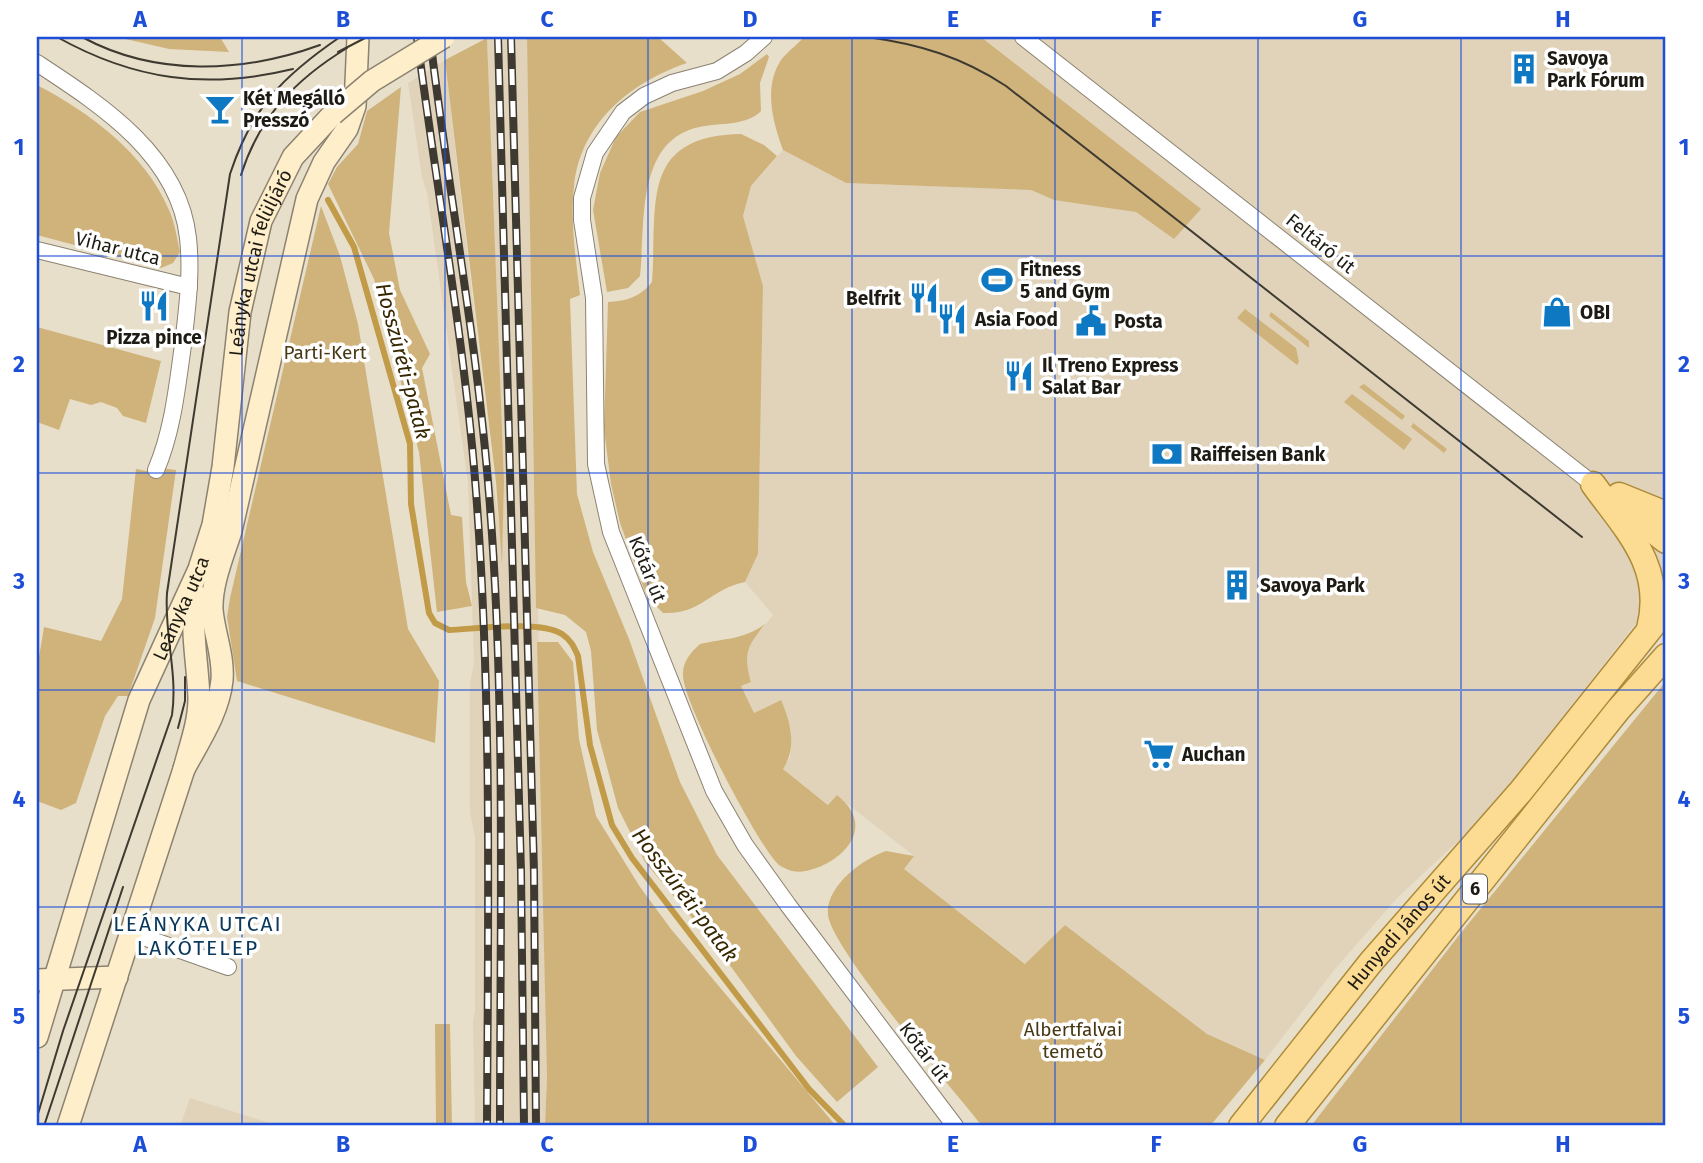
<svg xmlns="http://www.w3.org/2000/svg" width="1703" height="1163" viewBox="0 0 1703 1163" font-family="'Fira Sans',sans-serif">
<rect width="100%" height="100%" fill="#e8dfcb"/>
<!-- built -->
<g fill="#e0d3ba">
<polygon points="527,37 547,1078 545,1126 475,1126 473,1021 475,1009 475,837 470,813 470,683 474,663 468,483 427,192 422,178 408,83 445,60 502,553 504,481 487,38"/>
<polygon points="981,37 1666,37 1666,585 1483,818 1398,897 1335,969 1265,1060 1207,1034 1065,925 1026,964 903,869 913,855 837,796 829,805 782,768 790,758 791,731 781,700 754,713 741,686 751,682 745,659 751,642 773,615 745,582 758,554 763,286 743,216 751,186 783,150 846,183 1031,190 1054,200 1126,209 1136,212 1174,239 1200,209"/>
<polygon points="190,1098 279,1126 180,1126"/>
</g>
<!-- green -->
<g fill="#cfb37b">
<polygon points="117,37 220,37 229,52 169,49"/>
<path d="M527,37H658L687,63C631,82 580,123 574,187C570,222 576,259 580,295L570,299L577,494L593,552L629,639L680,782L717,855L878,1067L837,1102L796,1056L718,949L645,862L618,808L597,730L591,651L586,632L565,615L536,608Z"/>
<path d="M804,37H981L1201,209L1174,239L1136,212L1054,200L1031,190L846,183L783,150C773,122 763,88 781,60C787,52 797,45 804,37Z"/>
<polygon points="487,38 504,481 502,564 496,482 445,60"/>
<path d="M767,54L769,57L760,83L761,111C748,125 723,123 705,126C634,136 646,224 640,276L628,288L607,292L593,210L600,173L616,137L640,112L703,91L740,74Z"/>
<path d="M37,85C89,112 145,153 169,210C175,223 177,239 180,252L173,263L161,268L37,235Z"/>
<polygon points="401,87 389,233 400,290 430,354 422,368 451,515 462,517 466,582 472,606 437,612 419,452 374,279 328,184 337,167 358,144 367,111"/>
<path d="M741,134L764,145L777,156L751,186L743,216L763,286L758,554L745,582C710,589 701,615 663,613L647,597L620,523L611,484L604,429L608,302C627,301 640,297 652,282C658,206 638,136 741,134Z"/>
<polygon points="321,206 340,256 358,324 408,629 439,681 435,743 237,681 227,617 230,598"/>
<polygon points="1245,309 1296,348 1299,362 1297,365 1237,318"/>
<polygon points="1271,312 1309,341 1309,348 1269,316"/>
<polygon points="37,327 161,361 146,423 123,416 117,408 101,402 91,405 70,399 59,430 37,422"/>
<polygon points="1364,384 1405,416 1402,420 1359,387"/>
<polygon points="1352,394 1412,439 1404,450 1344,402"/>
<polygon points="1413,423 1447,449 1444,453 1411,427"/>
<polygon points="160,468 176,470 155,618 128,696 118,696 105,716 76,803 61,810 37,801 37,669 44,627 101,641 122,599 136,469 157,473"/>
<path d="M765,624C747,647 743,653 751,682L741,686L754,713L781,700C791,723 797,748 783,769L828,805L837,795C890,837 814,881 789,870C784,868 779,866 776,862C755,839 684,704 683,676C682,662 691,652 700,644C725,638 743,640 765,624Z"/>
<polygon points="537,642 558,642 573,662 579,739 596,816 640,887 671,929 836,1126 545,1126 547,1078"/>
<polygon points="1666,681 1666,1126 1311,1126 1460,934"/>
<path d="M886,851L914,856L904,869L1025,964L1065,925L1207,1034L1265,1060L1210,1126H982C954,1090 832,950 828,915C825,887 862,859 886,851Z"/>
<polygon points="435,1024 450,1024 452,1126 436,1126"/>
</g>
<g fill="none" stroke-linecap="round" stroke-linejoin="round">
<!-- stream -->
<path stroke="#c19b47" stroke-width="6" d="M328,200L354,247L410,444L411,504L429,613L435,623L449,630C476,629 540,620 562,634C571,640 574,647 578,656L590,745L612,825L632,858L809,1089L845,1126"/>
<!-- street casing -->
<g stroke="#8b8271" stroke-width="18">
<g id="street">
<polyline points="764,37 746,53 717,71 672,83 644,96 623,112 595,153 582,198 582,220 594,298 596,464 611,532 714,791 745,845 788,905 955,1126"/>
<polyline points="1023,37 1593,484"/>
<path d="M37,63C101,105 179,155 188,238C192,274 187,309 183,345C177,387 173,430 156,470"/>
<polyline points="37,250 189,287"/>
<polyline points="132,933 228,967"/>
</g>
</g>
<!-- secondary casing -->
<g stroke="#8b8271" stroke-width="24">
<g id="secondary">
<path d="M184,769C199,741 219,712 222,680C224,656 214,633 212,610C211,584 223,556 231,531L307,199L324,162L347,129L355,106L358,37"/>
<polyline points="37,980 117,977"/>
<path id="s1" d="M37,1037L139,700L199,569L213,525L223,467L240,312L261,221L293,157L333,114"/>
<path d="M68,1126L184,769C190,746 199,722 199,699C198,663 190,631 196,595"/>
</g>
</g>
<!-- primary casing -->
<g stroke="#ad8a38" stroke-width="27">
<g id="primary">
<path d="M1593,484C1627,531 1665,567 1649,629"/>
<polyline points="1619,495 1666,514"/>
<polyline points="1615,502 1666,541"/>
<path id="s2" d="M1241,1126L1371,962L1521,791L1666,609"/>
<polyline points="1287,1126 1618,710 1666,656"/>
</g>
</g>
<!-- street -->
<use href="#street" stroke="#fff" stroke-width="16"/>
<!-- secondary -->
<use href="#secondary" stroke="#feeec9" stroke-width="21"/>
<!-- primary -->
<use href="#primary" stroke="#fcdc93" stroke-width="24"/>
<!-- tram -->
<g stroke="#3e3a31" stroke-width="2">
<path d="M57,37C134,80 206,90 293,69"/>
<path d="M82,37C156,77 243,73 320,45"/>
<path d="M867,37C919,44 962,57 1006,86L1582,537"/>
<polyline points="338,52 367,37"/>
<path d="M241,175C259,117 296,79 347,48"/>
<polyline points="178,728 185,701 185,677"/>
<path d="M37,1117L63,1031L172,715C178,673 164,634 167,593L230,174C252,107 283,76 340,37"/>
<polyline points="44,1126 123,887"/>
</g>
<!-- rail casing -->
<g stroke="#3e3a31" stroke-width="8">
<g id="rail">
<path d="M417,37C437,193 466,348 477,505C492,712 488,920 487,1126"/>
<path d="M430,37C448,189 477,341 489,494C506,702 500,917 500,1126"/>
<polyline points="498,37 521,872 524,1126"/>
<polyline points="511,37 534,872 536,1126"/>
</g>
</g>
<!-- rail -->
<use href="#rail" stroke="#fff" stroke-width="5" stroke-dasharray="16" stroke-linecap="butt"/>
<!-- secondary-bridge casing -->
<g stroke="#8b8271" stroke-width="24" stroke-linecap="butt">
<polyline id="secondary-bridge" points="333,114 372,81 444,37"/>
</g>
<!-- secondary-bridge -->
<use href="#secondary-bridge" stroke="#feeec9" stroke-width="21"/>
</g>
<!-- grid -->
<path fill="none" stroke="#1d4ed8" stroke-width="2" stroke-opacity="0.55" d="M242,37V1126M445,37V1126M648,37V1126M852,37V1126M1055,37V1126M1258,37V1126M1461,37V1126M37,256H1666M37,473H1666M37,690H1666M37,907H1666"/>
<!-- icons -->
<defs>
<g id="building-bare" transform="scale(2.415)"><path d="M-4-6H4V6H1V3H-1V6H-4ZM-2.5-4.3h1.7v1.8h-1.7ZM.8-4.3h1.7v1.8H.8ZM-2.5-1h1.7V.8h-1.7ZM.8-1h1.7V.8H.8Z" fill="#0e78c2" stroke="#fff" stroke-width="2.5" paint-order="stroke"/></g>
<g id="bar-bare" transform="scale(2.415)"><path d="M-6-5H6L.8 .8V4.5H3.5V6h-7V4.5H-.8V.8Z" fill="#0e78c2" stroke="#fff" stroke-width="2.5" paint-order="stroke"/></g>
<g id="stadium-bare" transform="scale(2.415)"><path d="M0-5a6.5 5 0 1 0 0 10a6.5 5 0 1 0 0-10ZM-3.5-1.8h7v3.6h-7Z" fill="#0e78c2" stroke="#fff" stroke-width="2.5" paint-order="stroke"/></g>
<g id="restaurant-bare" transform="scale(2.415)"><path d="M-5-6h1v4h1v-4h1v4h1v-4h1v5L-1.5 .5V6h-2V.5L-5-1ZM5-6V6H3V1.5H1.5Q1.5-4 5-6Z" fill="#0e78c2" stroke="#fff" stroke-width="2.5" paint-order="stroke"/></g>
<g id="shop-bare" transform="scale(2.415)"><path d="M-5-2.5h2.3a2.7 3.5 0 0 1 5.4 0H5L5.5 6h-11ZM-1.5-2.5h3a1.5 2.3 0 0 0-3 0Z" fill="#0e78c2" stroke="#fff" stroke-width="2.5" paint-order="stroke"/></g>
<g id="civic-bare" transform="scale(2.415)"><path d="M-.6-6.5H3V-4.5H.6V-3L4-1V1h2V6H-6V1h2V-1L-.6-3ZM-1.2 2.5V6h2.4V2.5Z" fill="#0e78c2" stroke="#fff" stroke-width="2.5" paint-order="stroke"/></g>
<g id="bank-bare" transform="scale(2.415)"><path d="M-6-4H6V4H-6ZM0-2.3a2.3 2.3 0 1 0 0 4.6a2.3 2.3 0 1 0 0-4.6Z" fill="#0e78c2" stroke="#fff" stroke-width="2.5" paint-order="stroke"/></g>
<g id="supermarket-bare" transform="scale(2.415)"><path d="M-6-5.5h2.5l.6 2H6L4.5 2H-2.5L-4.4-4H-6ZM-1.5 3.2a1.3 1.3 0 1 0 .1 0ZM3 3.2a1.3 1.3 0 1 0 .1 0Z" fill="#0e78c2" stroke="#fff" stroke-width="2.5" paint-order="stroke"/></g>
</defs>
<g fill-rule="evenodd">
<use href="#building-bare" x="1524" y="69"/>
<use href="#bar-bare" x="220" y="109"/>
<use href="#stadium-bare" x="997" y="280"/>
<use href="#restaurant-bare" x="924" y="298"/>
<use href="#restaurant-bare" x="154" y="306"/>
<use href="#shop-bare" x="1557" y="312"/>
<use href="#restaurant-bare" x="952" y="319"/>
<use href="#civic-bare" x="1091" y="321"/>
<use href="#restaurant-bare" x="1019" y="376"/>
<use href="#bank-bare" x="1167" y="454"/>
<use href="#building-bare" x="1237" y="585"/>
<use href="#supermarket-bare" x="1159" y="754"/>
</g>
<g text-anchor="middle" stroke-width="7" stroke-linejoin="round" paint-order="stroke">
<!-- shield labels -->
<rect fill="#fff" stroke="#625f5a" stroke-width="2" x="1463" y="874.5" width="24" height="29" rx="5"/>
<g font-size="18" font-weight="bold" fill="#1e1b14">
<text x="1475" y="895">6</text>
</g>
<!-- poi labels -->
<g font-size="19" font-weight="bold" fill="#1e1b14" stroke="#fff" text-anchor="start">
<text x="1547" y="65">Savoya<tspan x="1547" dy="22">Park Fórum</tspan></text>
<text x="243" y="105">Két Megálló<tspan x="243" dy="22">Presszó</tspan></text>
<text x="1020" y="276">Fitness<tspan x="1020" dy="22">5 and Gym</tspan></text>
<text x="901" y="305" text-anchor="end">Belfrit</text>
<text x="1580" y="319">OBI</text>
<text x="975" y="326">Asia Food</text>
<text x="1114" y="328">Posta</text>
<text x="154" y="344" text-anchor="middle">Pizza pince</text>
<text x="1042" y="372">Il Treno Express<tspan x="1042" dy="22">Salat Bar</tspan></text>
<text x="1190" y="461">Raiffeisen Bank</text>
<text x="1260" y="592">Savoya Park</text>
<text x="1182" y="761">Auchan</text>
</g>
<!-- street labels -->
<g font-size="19" fill="#1e1b14" stroke="#fff">
<text transform="translate(1321 243) rotate(39)" y="7">Feltáró út</text>
<text transform="translate(118 248) rotate(14)" y="7">Vihar utca</text>
<text dy="7" stroke="none"><textPath href="#s1" startOffset="810">Leányka utcai felüljáró</textPath></text>
<text transform="translate(648 569) rotate(68)" y="7">Kőtár út</text>
<text dy="7" stroke="none"><textPath href="#s1" startOffset="453">Leányka utca</textPath></text>
<text dy="7" stroke="none"><textPath href="#s2" startOffset="250">Hunyadi János út</textPath></text>
<text transform="translate(925 1052) rotate(53)" y="7">Kőtár út</text>
</g>
<!-- park labels -->
<g font-size="19" fill="#473713" stroke="#fff">
<text x="325" y="359">Parti-Kert</text>
<text x="1073" y="1036">Albertfalvai<tspan x="1073" dy="22">temető</tspan></text>
</g>
<!-- water labels -->
<g font-size="21" font-style="italic" fill="#372702" stroke="#fff">
<text transform="translate(403 361) rotate(75)" y="7">Hosszúréti-patak</text>
<text transform="translate(685 895) rotate(53)" y="7">Hosszúréti-patak</text>
</g>
<!-- neighbourhood labels -->
<g font-size="21" letter-spacing="2" fill="#0b395e" stroke="#fff">
<text x="198" y="931">LEÁNYKA UTCAI<tspan x="198" dy="24">LAKÓTELEP</tspan></text>
</g>
</g>
<!-- border -->
<rect width="1703" height="1163" fill="none" stroke="#ffffff" stroke-width="77"/>
<rect x="38" y="38" width="1626" height="1086" fill="none" stroke="#1d4ed8" stroke-width="2.5"/>
<g font-size="23" text-anchor="middle" font-weight="bold" fill="#1d4ed8">
<text x="140" y="27">A</text>
<text x="343" y="27">B</text>
<text x="547" y="27">C</text>
<text x="750" y="27">D</text>
<text x="953" y="27">E</text>
<text x="1156" y="27">F</text>
<text x="1360" y="27">G</text>
<text x="1563" y="27">H</text>
<text x="19" y="155">1</text>
<text x="1684" y="155">1</text>
<text x="19" y="372">2</text>
<text x="1684" y="372">2</text>
<text x="19" y="589">3</text>
<text x="1684" y="589">3</text>
<text x="19" y="807">4</text>
<text x="1684" y="807">4</text>
<text x="19" y="1024">5</text>
<text x="1684" y="1024">5</text>
<text x="140" y="1152">A</text>
<text x="343" y="1152">B</text>
<text x="547" y="1152">C</text>
<text x="750" y="1152">D</text>
<text x="953" y="1152">E</text>
<text x="1156" y="1152">F</text>
<text x="1360" y="1152">G</text>
<text x="1563" y="1152">H</text>
</g>
</svg>
